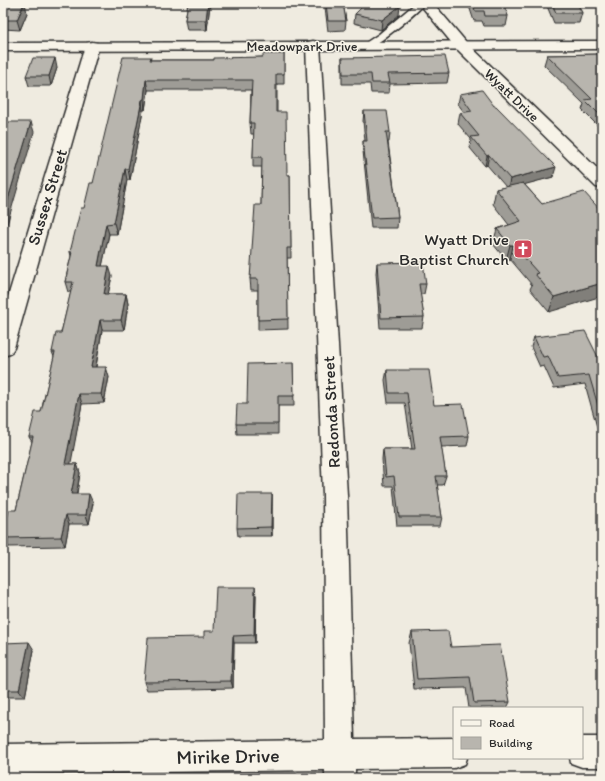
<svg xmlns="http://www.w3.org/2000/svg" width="605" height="781" viewBox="0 0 605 781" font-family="Itim,sans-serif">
<rect width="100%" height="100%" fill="#efebe0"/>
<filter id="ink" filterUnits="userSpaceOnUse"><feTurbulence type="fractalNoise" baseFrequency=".025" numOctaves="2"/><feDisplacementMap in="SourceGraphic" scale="8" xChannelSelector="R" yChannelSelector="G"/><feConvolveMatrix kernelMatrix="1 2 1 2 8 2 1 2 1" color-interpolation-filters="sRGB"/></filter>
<g filter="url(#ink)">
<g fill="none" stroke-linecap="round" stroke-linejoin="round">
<!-- lane casing -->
<g stroke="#2b2b2b" stroke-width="3">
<path id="lane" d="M416,3H425C418,12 374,50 364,48L363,46L364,44L379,34Z"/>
</g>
<!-- street casing -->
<g stroke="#2b2b2b" stroke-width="3">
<g id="street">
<polygon points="419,3 433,3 466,42 602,173 602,188 596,187 456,48"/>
<polygon points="313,41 318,42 320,45 347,495 354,739 454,738 454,758 467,758 465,764 454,768 355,769 355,778 325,778 325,770 3,774 3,744 325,740 323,495 306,45 308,42"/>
<polygon points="92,42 97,43 99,46 14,348 10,354 3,356 3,313 85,46 87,43"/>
<polygon points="582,737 602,737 602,767 582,767 571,763 570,758 582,758"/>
</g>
</g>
<!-- secondary casing -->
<g stroke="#2b2b2b" stroke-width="3">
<polygon id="secondary" points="602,41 602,49 3,51 3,43"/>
</g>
<!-- lane -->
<use href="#lane" fill="#f7f3e8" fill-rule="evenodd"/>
<!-- street -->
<use href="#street" fill="#f7f3e8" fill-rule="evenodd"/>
<!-- secondary -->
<use href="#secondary" fill="#f7f3e8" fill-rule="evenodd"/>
</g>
<!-- wall -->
<g fill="#9e9c96" stroke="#2b2b2b">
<polygon points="3,3 27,13 20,30 3,29"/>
<polygon points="188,3 210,3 207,30 187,30 185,20"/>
<polygon points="325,3 343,3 346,21 345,30 328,31 325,8"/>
<polygon points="468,3 503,3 508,16 506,26 484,26 482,21 474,21"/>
<polygon points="547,3 577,3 582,13 579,23 554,23 547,6"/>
<polygon points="355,14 399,15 381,30 354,23"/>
<polygon points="284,54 284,84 277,84 277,112 287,175 290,175 291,258 287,258 288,329 258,330 258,290 251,290 250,279 261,205 262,167 253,167 253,157 254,134 251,134 250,123 251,90 148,90 145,110 143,110 130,180 127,180 117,234 109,234 102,266 112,276 108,294 126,294 128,304 124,330 102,330 96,367 109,377 104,403 82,404 70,464 77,464 80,473 77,494 93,503 89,524 69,524 65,546 8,547 3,539 3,536 16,510 32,442 29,437 41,412 54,357 52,352 61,333 71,292 68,292 65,282 71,256 70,252 93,183 151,60 214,60 263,57"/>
<polygon points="602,54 602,130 582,110 584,104 544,65 547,55"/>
<polygon points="342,58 449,73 447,83 390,84 389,93 371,93 370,84 342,84"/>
<polygon points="57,68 51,86 29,86 26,76"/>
<polygon points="460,94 494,106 553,177 524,184 542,204 602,212 549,312 530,289 532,285 510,259 506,260 493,244 497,229 509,225 493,204 496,189 506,187 487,165 485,166 470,148 471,139 458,124 460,113 464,112 458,104"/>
<polygon points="364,111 390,132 389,142 388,142 398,217 397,228 371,228 363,151 363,141 365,141 363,121"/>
<polygon points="377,263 426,284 424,294 420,294 424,317 422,328 380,328 376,273"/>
<polygon points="534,337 602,365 602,445 585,384 554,388 544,366 540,367 531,347"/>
<polygon points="293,363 294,406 278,406 278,434 237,434 236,424 247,404"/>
<polygon points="387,370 434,405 469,436 467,446 441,447 446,476 443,485 437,485 442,517 440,526 397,526 393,486 384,486 382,459 383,449 412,449 405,403 388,403 385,380"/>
<polygon points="272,494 272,536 238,536 237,528"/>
<polygon points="256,595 255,643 234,643 233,688 147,690 144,682 214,631"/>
<polygon points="412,632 451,647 510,702 507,708 469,708 466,688 414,689 409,643"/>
<polygon points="3,643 34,650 25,697 3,697"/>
</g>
<!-- shaded-wall -->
<g fill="#817f7a" stroke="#2b2b2b">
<polygon points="25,3 27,13 20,30 17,20"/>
<polygon points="208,3 210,3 210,5 207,30 206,20"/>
<polygon points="400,6 399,15 381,30 382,20"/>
<polygon points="55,58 57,68 51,86 49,76"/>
<polygon points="146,80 148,90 145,110 144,99"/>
<polygon points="142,100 143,110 130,180 128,169"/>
<polygon points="31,122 34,132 3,238 3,216"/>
<polygon points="489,155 487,165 485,166 487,156"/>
<polygon points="556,167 553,177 508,189 510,179"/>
<polygon points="125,169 127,180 117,234 114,223"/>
<polygon points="106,224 109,234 100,276 98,266"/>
<polygon points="510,245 513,245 510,259 506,260"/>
<polygon points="109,266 112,276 106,304 104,294"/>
<polygon points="602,283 602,296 549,312 554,297"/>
<polygon points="126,294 128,304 124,330 121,320"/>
<polygon points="100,320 102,330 94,377 91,367"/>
<polygon points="106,367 109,377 104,403 101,394"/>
<polygon points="79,394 82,404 69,473 65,464"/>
<polygon points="77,464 80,473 75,503 71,494"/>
<polygon points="89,494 93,503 89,524 86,515"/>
<polygon points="272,494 272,536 271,527"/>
<polygon points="66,515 69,524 65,546 61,537"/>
<polygon points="255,587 256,595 255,643 254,635"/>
<polygon points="233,636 234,643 233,688 231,681"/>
<polygon points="29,642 34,650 25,697 19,690"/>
</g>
<!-- building -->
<g fill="#b8b5ae" stroke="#2b2b2b">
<polygon points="3,3 24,3 17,20 3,20"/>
<polygon points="188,3 208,3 206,20 185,20"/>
<polygon points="326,3 343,3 346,21 328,21"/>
<polygon points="366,3 389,3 400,6 382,20 355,14"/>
<polygon points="473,3 503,3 508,16 485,16 484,11 475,11"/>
<polygon points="552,3 577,3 582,13 556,13"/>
<polygon points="263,54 284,54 284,74 276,74 276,112 286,112 287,175 290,175 291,248 287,248 288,319 258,320 258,279 250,279 255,205 261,205 262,157 253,157 254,123 250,123 252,80 146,80 144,99 142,100 128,169 125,169 114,223 106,224 98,266 109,266 104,294 126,294 121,320 100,320 91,367 106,367 101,394 79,394 65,464 77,464 71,494 89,494 86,515 66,515 61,537 3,538 9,510 16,510 33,437 29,437 35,412 41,412 55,352 52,352 56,333 61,333 73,282 65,282 72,252 70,252 81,208 84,208 90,183 93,183 123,57 151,57 150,60 214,60 214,58 263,57"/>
<polygon points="602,54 602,117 585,100 592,99 547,55"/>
<polygon points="445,56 449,73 388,74 390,83 372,83 371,74 343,74 342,58"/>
<polygon points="33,58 55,58 49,76 26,76"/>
<polygon points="482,90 494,106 496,106 556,167 510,179 489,155 487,156 471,137 479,136 460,113 472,111 460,94"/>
<polygon points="364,111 387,111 390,132 386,132 398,217 372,218 363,141 367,141"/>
<polygon points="3,122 31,122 3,216"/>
<polygon points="523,183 542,204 584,192 602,212 602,283 554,297 535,274 538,273 513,245 510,245 497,229 521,221 496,189"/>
<polygon points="423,262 426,284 419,284 424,317 381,318 377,263"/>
<polygon points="585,331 602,365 602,419 589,375 558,378 548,356 543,357 534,337"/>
<polygon points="293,363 294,396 278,396 278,424 236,424 237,404 247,404 248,364"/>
<polygon points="387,370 429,370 434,405 463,404 469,436 440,437 446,476 436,476 442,517 399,517 394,476 386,477 383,449 415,449 407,393 389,393"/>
<polygon points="238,494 272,494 271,527 237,528"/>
<polygon points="216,587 255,587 254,635 233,636 231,681 144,682 148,638 204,637 204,631 214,631"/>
<polygon points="448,631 451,647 500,645 510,702 474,703 470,677 417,679 412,632"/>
<polygon points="29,642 19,690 3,690 3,643"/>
</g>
</g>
<!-- icons -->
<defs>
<g id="church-square" transform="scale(1)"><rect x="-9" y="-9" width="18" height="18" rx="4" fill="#d1495b" stroke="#f7f3e8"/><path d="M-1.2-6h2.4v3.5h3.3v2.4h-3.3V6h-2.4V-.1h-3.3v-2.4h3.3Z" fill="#fff"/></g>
</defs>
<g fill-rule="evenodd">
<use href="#church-square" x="523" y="249"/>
</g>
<g text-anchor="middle" stroke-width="3" stroke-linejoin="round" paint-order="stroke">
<!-- far-street labels -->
<g font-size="14" fill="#2b2b2b" stroke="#f7f3e8">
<text x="302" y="51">Meadowpark Drive</text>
<text transform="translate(512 95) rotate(44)" y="5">Wyatt Drive</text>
</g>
<!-- street labels -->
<g font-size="17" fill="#2b2b2b" stroke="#f7f3e8">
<text transform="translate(47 197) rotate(-73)" y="6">Sussex Street</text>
<text transform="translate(331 412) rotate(-93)" y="6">Redonda Street</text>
</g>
<!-- poi labels -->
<g font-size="17" fill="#2b2b2b" stroke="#f7f3e8" text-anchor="end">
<text x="509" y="245">Wyatt Drive<tspan x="509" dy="20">Baptist Church</tspan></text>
</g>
<!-- near-street labels -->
<g font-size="20" fill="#2b2b2b" stroke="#f7f3e8">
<text transform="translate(228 756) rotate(-1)" y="7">Mirike Drive</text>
</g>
</g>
<!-- margin -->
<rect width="605" height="781" fill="none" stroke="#f7f3e8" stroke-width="16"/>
<rect x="8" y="8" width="589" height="765" fill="none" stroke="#2b2b2b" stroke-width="1.5" filter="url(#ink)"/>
<!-- legend -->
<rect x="453" y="707" width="130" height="52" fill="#f7f3e8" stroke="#a5a39c"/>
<rect x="461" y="720" width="20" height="6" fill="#f7f3e8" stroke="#a5a39c"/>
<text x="489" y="727" font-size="12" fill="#2b2b2b">Road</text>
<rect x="461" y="737" width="20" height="12" fill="#b8b5ae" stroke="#a5a39c"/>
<text x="489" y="747" font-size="12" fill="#2b2b2b">Building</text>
</svg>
